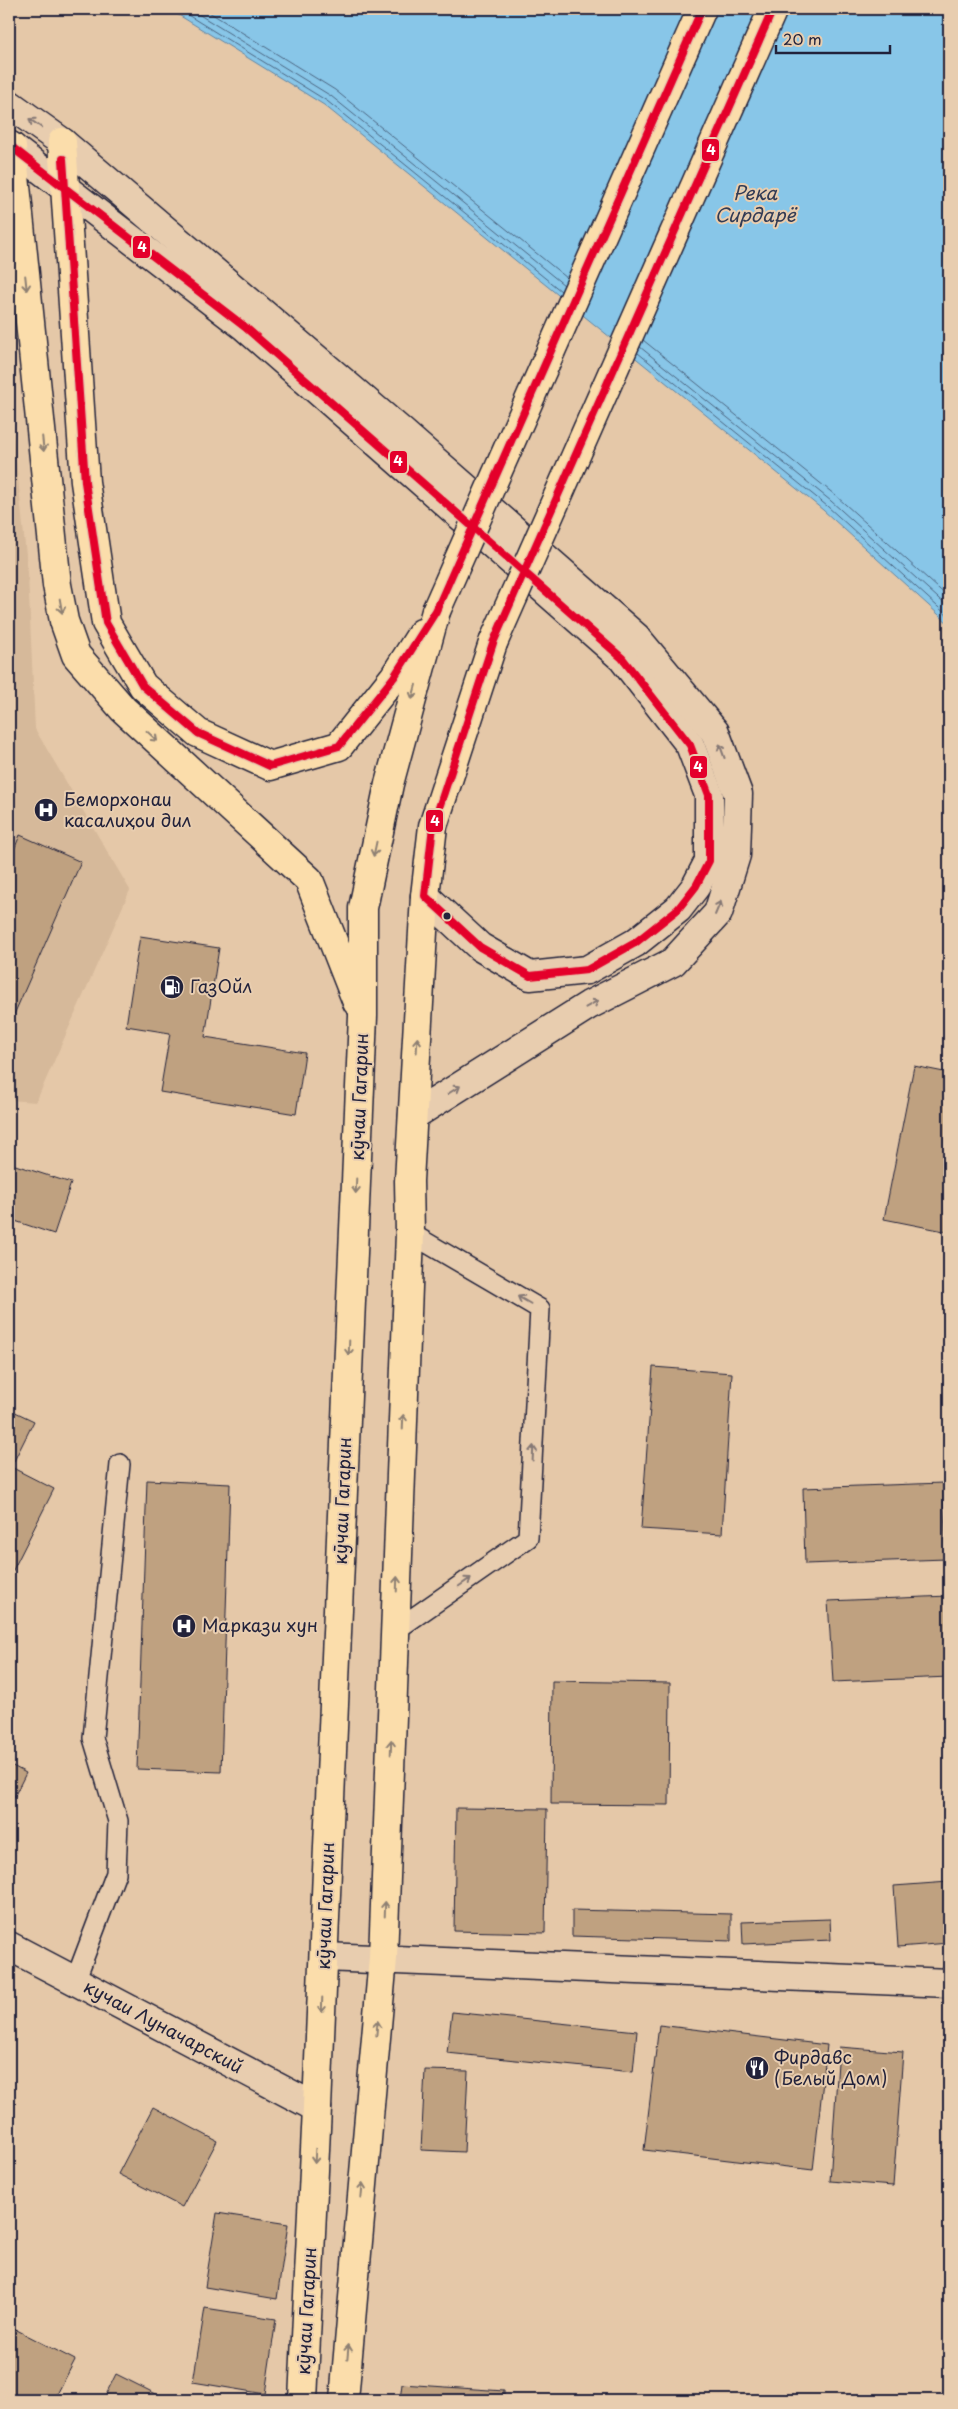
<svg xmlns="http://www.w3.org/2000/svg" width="958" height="2409" viewBox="0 0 958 2409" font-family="'Playpen Sans',sans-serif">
<rect width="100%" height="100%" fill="#e5c8a8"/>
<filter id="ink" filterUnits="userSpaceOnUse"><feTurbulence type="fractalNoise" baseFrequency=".02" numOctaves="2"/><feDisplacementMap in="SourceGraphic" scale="10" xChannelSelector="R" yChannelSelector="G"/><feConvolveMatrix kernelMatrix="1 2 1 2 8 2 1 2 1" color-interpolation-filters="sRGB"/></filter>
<g filter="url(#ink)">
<!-- built -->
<polygon fill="#d6b99a" points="9,393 28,574 35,729 130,890 36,1102 9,1100"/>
<!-- water -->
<polygon fill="#88c6e8" stroke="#5f84a3" points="169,9 949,9 949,624 823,510 324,105"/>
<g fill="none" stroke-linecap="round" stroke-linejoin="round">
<!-- shore -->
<g stroke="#4b6480" stroke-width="1">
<polyline points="178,9 327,101 561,291"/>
<polyline points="190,9 331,96 564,285"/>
<polyline points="204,9 335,90 567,278"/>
<polyline points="643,340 835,495 949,598"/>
<polyline points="640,347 831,501 949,608"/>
<polyline points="638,353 827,506 949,617"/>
</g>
</g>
<!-- building -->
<g fill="#bfa180" stroke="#22223b">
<polygon points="20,835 81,862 9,1026 9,862"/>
<polygon points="140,936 219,948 205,1037 305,1053 296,1114 160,1092 170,1033 126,1026"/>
<polygon points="914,1066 949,1073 949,1232 884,1219"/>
<polygon points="9,1163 71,1183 54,1234 9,1219"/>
<polygon points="653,1367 732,1373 722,1534 641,1529"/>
<polygon points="9,1409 34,1421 11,1467 54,1489 9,1578"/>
<polygon points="147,1480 230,1484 221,1772 137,1769"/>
<polygon points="943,1483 946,1559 805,1564 803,1488"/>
<polygon points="949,1596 949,1677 833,1682 828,1601"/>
<polygon points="552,1681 670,1683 669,1805 551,1804"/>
<polygon points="9,1764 26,1773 9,1807"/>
<polygon points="456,1808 547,1809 545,1933 454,1931"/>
<polygon points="949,1882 949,1943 898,1947 894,1886"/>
<polygon points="572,1910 731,1914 731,1941 572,1936"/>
<polygon points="830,1919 831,1940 743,1944 742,1922"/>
<polygon points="452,2012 637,2031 633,2072 447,2053"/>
<polygon points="659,2025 827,2045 813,2170 644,2150"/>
<polygon points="839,2047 903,2052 893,2186 830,2181"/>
<polygon points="425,2070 468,2071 464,2152 421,2150"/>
<polygon points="153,2107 217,2141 182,2207 118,2174"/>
<polygon points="217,2213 288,2224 277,2299 205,2287"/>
<polygon points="205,2308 276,2319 265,2394 193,2382"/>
<polygon points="11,2327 75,2360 54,2400 9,2400 9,2330"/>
<polygon points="116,2374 168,2400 103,2400"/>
<polygon points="402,2384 504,2391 504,2400 400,2400"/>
</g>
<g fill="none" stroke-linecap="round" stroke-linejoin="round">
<!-- lane casing -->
<g stroke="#22223b" stroke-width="22">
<g id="lane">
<polyline points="396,1630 528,1538 540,1309 410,1233"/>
<polyline points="75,1981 116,1873 118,1821 93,1738 120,1464"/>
</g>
</g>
<!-- street casing -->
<g stroke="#22223b" stroke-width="31">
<g id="street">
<polyline points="9,1946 317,2108"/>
<polyline points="324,1957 949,1983"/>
</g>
</g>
<!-- secondary casing -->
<g stroke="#22223b" stroke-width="31">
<g id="secondary">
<polyline points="9,104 62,142 402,432 636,637 715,732 738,794 736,855 718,913 673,962 589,1005 413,1116"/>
<polyline points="9,145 245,327 389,453 622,658 690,745 709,795 709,861 696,886 678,909 635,943 587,970 530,976 480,947 425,896"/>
</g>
</g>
<!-- highway casing -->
<g stroke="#22223b" stroke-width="31">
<g id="highway">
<polyline points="62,142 85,482 106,623 143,686 198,733 270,766 339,746 394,677 422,633"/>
<polyline points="12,147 57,585 64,621 76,655 123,709 309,880 357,1002"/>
<polyline points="303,2400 317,2108 363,1016 363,908 389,784 436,611"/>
<polyline points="344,2400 383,1958 410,1233 409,1181 425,896 433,826 493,643"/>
</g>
</g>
<!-- lane -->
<use href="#lane" stroke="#e8cdaf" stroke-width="19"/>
<!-- street -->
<use href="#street" stroke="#e8cdaf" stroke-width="28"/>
<!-- secondary -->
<use href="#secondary" stroke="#e8cdaf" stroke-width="28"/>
<!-- highway -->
<use href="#highway" stroke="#fbddab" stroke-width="28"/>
<!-- highway-bridge casing -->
<g stroke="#22223b" stroke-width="31" stroke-linecap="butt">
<g id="highway-bridge">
<polyline points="436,611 702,9"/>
<polyline points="493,643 773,9"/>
</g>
</g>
<!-- highway-bridge -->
<use href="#highway-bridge" stroke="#fbddab" stroke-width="28"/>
<!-- bus-1 casing -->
<g stroke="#e8cdaf" stroke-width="11">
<g id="bus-1">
<polyline points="9,145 245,327 524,572"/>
<polyline points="63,159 85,482 106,623 143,686 198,733 270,766 339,746 394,677 436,611 702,9"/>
<polygon points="524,572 622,658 690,745 709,795 709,861 696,886 678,909 635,943 587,970 530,976 480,947 425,896 433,826 493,643"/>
<polyline points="524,572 773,9"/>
</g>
</g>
<!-- bus-1 -->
<use href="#bus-1" stroke="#e4002b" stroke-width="8"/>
</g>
<!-- one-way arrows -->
<defs><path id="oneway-shaft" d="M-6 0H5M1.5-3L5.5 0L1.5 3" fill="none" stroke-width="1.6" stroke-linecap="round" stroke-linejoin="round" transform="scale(1.25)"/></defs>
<g stroke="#857875">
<use href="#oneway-shaft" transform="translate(35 123) rotate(-145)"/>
<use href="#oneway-shaft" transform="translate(722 751) rotate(-110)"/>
<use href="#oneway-shaft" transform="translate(718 908) rotate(-67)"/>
<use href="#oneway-shaft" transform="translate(592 1004) rotate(-29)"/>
<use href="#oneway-shaft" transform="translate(454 1090) rotate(-32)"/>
<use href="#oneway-shaft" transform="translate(524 1300) rotate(-150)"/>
<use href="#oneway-shaft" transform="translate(533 1453) rotate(-87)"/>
<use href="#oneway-shaft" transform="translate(465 1582) rotate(-35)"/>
</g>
<g stroke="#8e8073">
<use href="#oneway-shaft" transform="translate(26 283) rotate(84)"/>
<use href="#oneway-shaft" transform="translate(43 444) rotate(84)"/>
<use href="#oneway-shaft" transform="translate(61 606) rotate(80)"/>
<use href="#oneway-shaft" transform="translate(414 692) rotate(105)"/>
<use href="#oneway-shaft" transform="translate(152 736) rotate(43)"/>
<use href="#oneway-shaft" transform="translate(375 849) rotate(102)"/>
<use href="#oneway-shaft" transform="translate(417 1045) rotate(-87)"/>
<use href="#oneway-shaft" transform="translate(356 1186) rotate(92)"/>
<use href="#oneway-shaft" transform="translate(349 1348) rotate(92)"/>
<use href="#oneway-shaft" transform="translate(403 1422) rotate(-88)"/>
<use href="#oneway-shaft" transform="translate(397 1584) rotate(-88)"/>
<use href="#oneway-shaft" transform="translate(391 1747) rotate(-88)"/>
<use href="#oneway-shaft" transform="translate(385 1909) rotate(-88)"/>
<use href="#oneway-shaft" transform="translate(322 2005) rotate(92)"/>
<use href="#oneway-shaft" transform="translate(377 2028) rotate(-85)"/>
<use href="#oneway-shaft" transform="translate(315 2156) rotate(93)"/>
<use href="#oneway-shaft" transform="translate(362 2190) rotate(-85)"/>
<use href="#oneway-shaft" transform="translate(348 2352) rotate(-85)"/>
</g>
</g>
<!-- icons -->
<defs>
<g id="hospital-disc" transform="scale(1.25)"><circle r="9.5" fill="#22223b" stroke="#e8cdaf"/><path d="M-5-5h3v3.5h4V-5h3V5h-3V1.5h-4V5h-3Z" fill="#fff"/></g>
<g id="fuel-disc" transform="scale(1.25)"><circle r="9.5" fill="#22223b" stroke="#e8cdaf"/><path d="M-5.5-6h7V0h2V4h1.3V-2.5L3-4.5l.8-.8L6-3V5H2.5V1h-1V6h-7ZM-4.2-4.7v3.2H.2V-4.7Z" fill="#fff"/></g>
<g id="restaurant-disc" transform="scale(1.25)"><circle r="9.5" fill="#22223b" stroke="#e8cdaf"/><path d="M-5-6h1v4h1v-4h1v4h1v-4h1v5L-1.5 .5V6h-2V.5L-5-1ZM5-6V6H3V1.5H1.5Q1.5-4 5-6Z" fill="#fff"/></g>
</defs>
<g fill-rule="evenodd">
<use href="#hospital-disc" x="46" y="810"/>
<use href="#fuel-disc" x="172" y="987"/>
<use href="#hospital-disc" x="184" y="1626"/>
<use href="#restaurant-disc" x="757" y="2068"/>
</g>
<!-- markers -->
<circle fill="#22223b" stroke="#e8cdaf" stroke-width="2" cx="447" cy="916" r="4.5"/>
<g text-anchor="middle" stroke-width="4" stroke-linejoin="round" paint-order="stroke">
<!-- poi labels -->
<g font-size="18" fill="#22223b" stroke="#e8cdaf" text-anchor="start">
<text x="64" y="806">Беморхонаи<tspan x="64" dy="21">касалиҳои дил</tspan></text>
<text x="190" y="993">ГазОйл</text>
<text x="202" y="1632">Маркази хун</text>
<text x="774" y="2064">Фирдавс<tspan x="774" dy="21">(Белый Дом)</tspan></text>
</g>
<!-- street labels -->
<g font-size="18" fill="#22223b" stroke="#e8cdaf">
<text transform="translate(360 1097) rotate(-88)" y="6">кӯчаи Гагарин</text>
<text transform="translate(343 1501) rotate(-88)" y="6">кӯчаи Гагарин</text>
<text transform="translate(326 1906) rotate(-88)" y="6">кӯчаи Гагарин</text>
<text transform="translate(163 2027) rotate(28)" y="6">кучаи Луначарский</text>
<text transform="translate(307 2311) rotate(-87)" y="6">кӯчаи Гагарин</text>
</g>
<!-- water labels -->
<g font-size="19" font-style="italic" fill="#313b55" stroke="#e8cdaf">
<text x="755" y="200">Река<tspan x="755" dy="22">Сирдарё</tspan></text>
</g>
</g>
<g stroke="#e8cdaf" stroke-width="2">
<rect x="701" y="138" width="19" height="24" rx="5" fill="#e4002b"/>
<rect x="132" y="235" width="19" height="24" rx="5" fill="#e4002b"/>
<rect x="389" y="450" width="19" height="24" rx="5" fill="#e4002b"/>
<rect x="689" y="755" width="19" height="24" rx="5" fill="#e4002b"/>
<rect x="425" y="809" width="19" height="24" rx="5" fill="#e4002b"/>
</g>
<g font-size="14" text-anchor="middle" font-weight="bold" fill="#fff">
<text x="711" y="155">4</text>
<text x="142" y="252">4</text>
<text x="398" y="466">4</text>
<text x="698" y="772">4</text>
<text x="435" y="826">4</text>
</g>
<!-- margin -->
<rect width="958" height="2409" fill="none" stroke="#e8cdaf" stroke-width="30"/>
<rect x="15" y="15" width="928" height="2379" fill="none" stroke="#22223b" stroke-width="2" filter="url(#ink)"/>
<!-- scale -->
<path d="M776 45v8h114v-8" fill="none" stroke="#22223b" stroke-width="2.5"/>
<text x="783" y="45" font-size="15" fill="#22223b" stroke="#e8cdaf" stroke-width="4" paint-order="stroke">20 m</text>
</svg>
